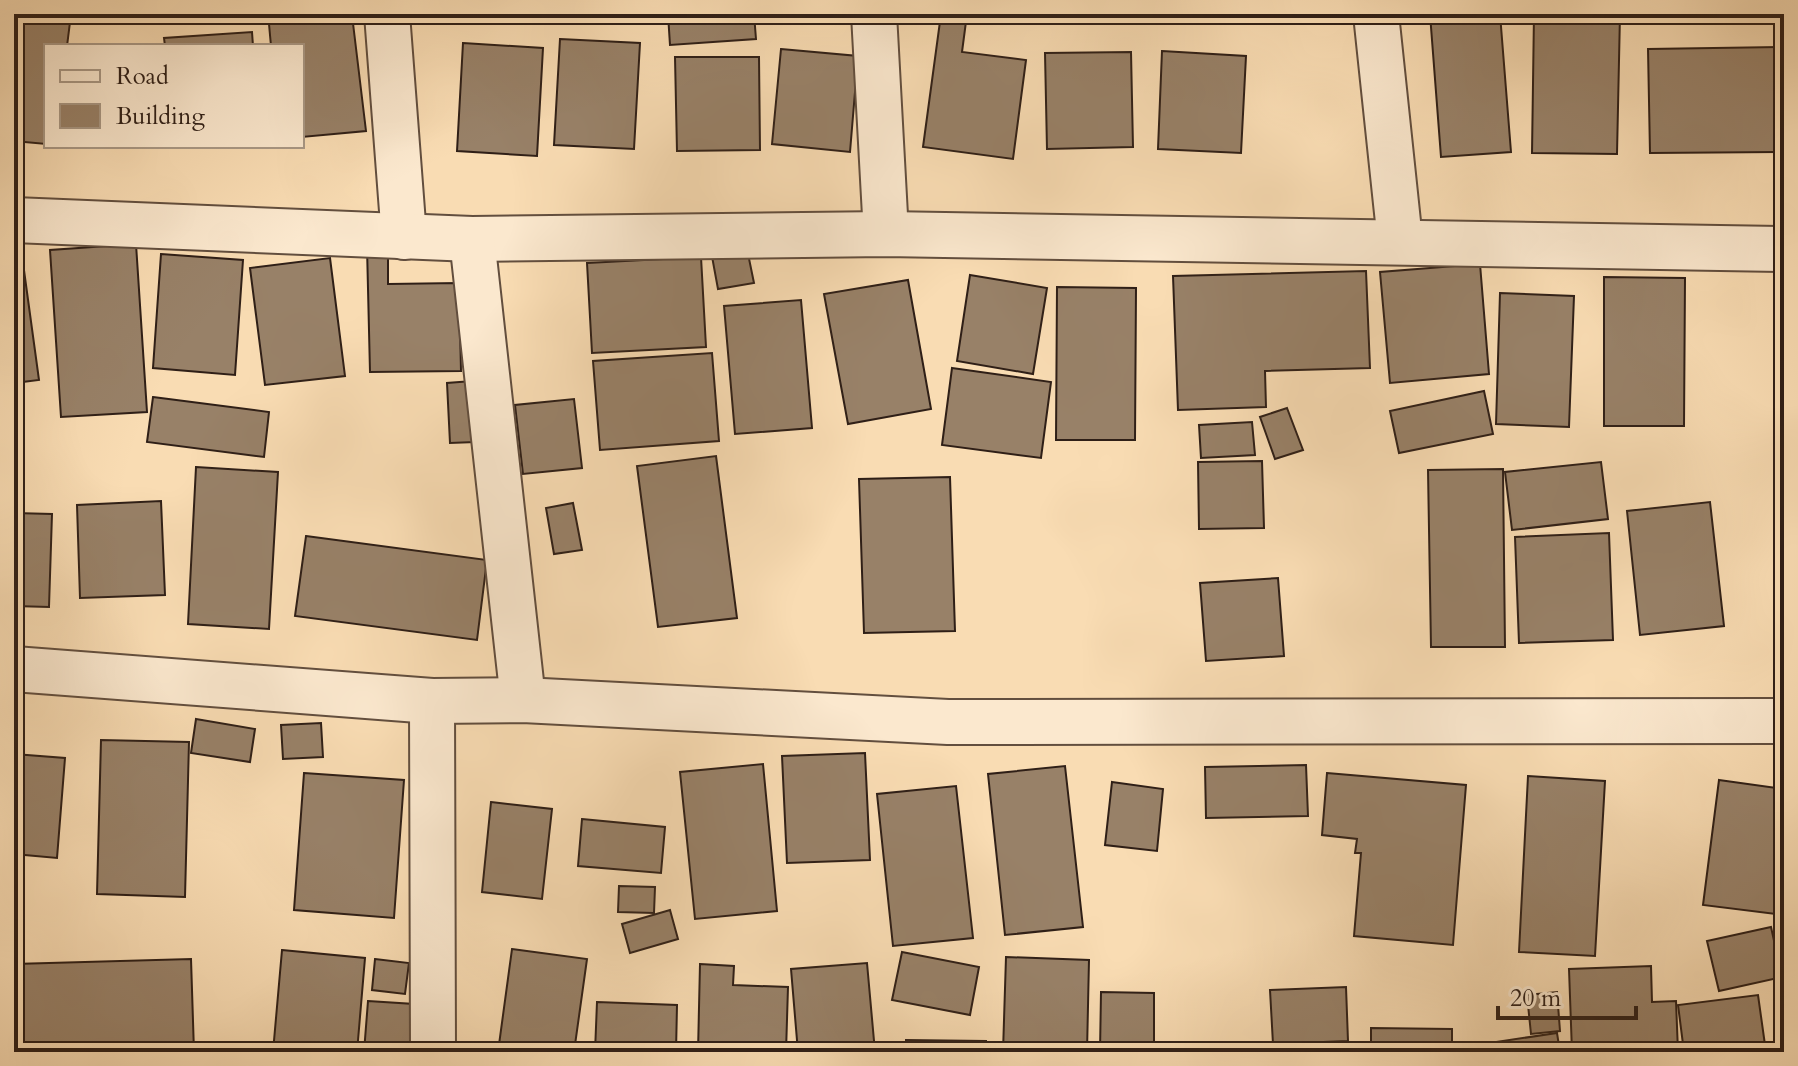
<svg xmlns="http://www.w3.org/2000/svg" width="1798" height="1066" viewBox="0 0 1798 1066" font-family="Cardo,serif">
<rect width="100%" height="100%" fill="#f9dcb3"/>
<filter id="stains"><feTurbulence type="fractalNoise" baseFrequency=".0025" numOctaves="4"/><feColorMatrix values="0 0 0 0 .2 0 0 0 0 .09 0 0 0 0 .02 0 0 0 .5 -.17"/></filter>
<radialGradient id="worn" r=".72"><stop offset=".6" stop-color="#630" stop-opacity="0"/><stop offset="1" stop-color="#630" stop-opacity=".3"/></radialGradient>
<!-- building -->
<g fill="#988168" stroke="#2f1f17" stroke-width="2">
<polygon points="14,14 71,14 67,46 46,46 46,144 14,141"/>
<polygon points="205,14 264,14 264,21 205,23"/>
<polygon points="269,14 336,14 270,19"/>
<polygon points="668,14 754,14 756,39 670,45"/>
<polygon points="941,14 967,14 962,52 1026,60 1013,159 923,147"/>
<polygon points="1062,14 1108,14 1108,17"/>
<polygon points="1430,14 1500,14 1511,152 1441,157"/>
<polygon points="1534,14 1620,14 1617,154 1532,153"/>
<polygon points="352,15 366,131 302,137 302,46 271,46 269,24"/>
<polygon points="252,32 253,46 165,46 164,38"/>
<polygon points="560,39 640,43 634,149 554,145"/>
<polygon points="463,43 543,48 537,156 457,151"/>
<polygon points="1784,47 1784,152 1650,153 1648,49"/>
<polygon points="781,49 858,56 850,152 772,144"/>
<polygon points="1162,51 1246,56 1241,153 1158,149"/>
<polygon points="1131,52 1133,147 1047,149 1045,53"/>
<polygon points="675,57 759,57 760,150 677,151"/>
<polygon points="136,244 147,412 61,417 50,250"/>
<polygon points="746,244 754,283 718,289 711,251"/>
<polygon points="367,247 388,247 388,284 459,283 461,371 370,372"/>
<polygon points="161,254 243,260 235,375 153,368"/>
<polygon points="701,257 706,347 592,353 587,263"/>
<polygon points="330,258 345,376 265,385 250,268"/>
<polygon points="23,263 39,380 14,383 14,265"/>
<polygon points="1480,264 1489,374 1390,383 1380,272"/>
<polygon points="1366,271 1370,368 1265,371 1266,407 1178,410 1173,276"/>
<polygon points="970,275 1047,288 1033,374 957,361"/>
<polygon points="1604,277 1685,278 1684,426 1604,426"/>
<polygon points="908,280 931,409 848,424 824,294"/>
<polygon points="1057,287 1136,288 1135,440 1056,440"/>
<polygon points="1500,293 1574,296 1569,427 1496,424"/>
<polygon points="801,300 812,428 735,434 724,306"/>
<polygon points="712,353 719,441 600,450 593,361"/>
<polygon points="952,368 1051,382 1041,458 942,445"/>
<polygon points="472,381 475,442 450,443 447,383"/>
<polygon points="1484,391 1493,434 1399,453 1390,411"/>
<polygon points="153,397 269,412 264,457 147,442"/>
<polygon points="574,399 582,468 523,474 515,405"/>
<polygon points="1287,408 1303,450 1275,459 1260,417"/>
<polygon points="1252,422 1255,455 1201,458 1199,425"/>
<polygon points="716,456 737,618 658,627 637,466"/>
<polygon points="1262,461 1264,528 1199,529 1198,462"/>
<polygon points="1601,462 1608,519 1512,530 1505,472"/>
<polygon points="196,467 278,472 269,629 188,624"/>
<polygon points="1503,469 1505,647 1431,647 1428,470"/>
<polygon points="950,477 955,631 864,633 859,479"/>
<polygon points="161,501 165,595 80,598 77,505"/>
<polygon points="1710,502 1724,626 1640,635 1627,511"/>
<polygon points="573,503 582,550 554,554 546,508"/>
<polygon points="14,513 52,514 49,607 14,606"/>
<polygon points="1609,533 1613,640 1519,643 1515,537"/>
<polygon points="306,536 487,560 477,640 295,616"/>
<polygon points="1278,578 1284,656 1206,661 1200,583"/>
<polygon points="196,719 255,729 250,762 191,753"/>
<polygon points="321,723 323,757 283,759 281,725"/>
<polygon points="101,740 189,742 185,897 97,894"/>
<polygon points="865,753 870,860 787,863 782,756"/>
<polygon points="14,754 65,758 57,858 14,854"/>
<polygon points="763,764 777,911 695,919 680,772"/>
<polygon points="1306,765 1308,816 1206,818 1205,767"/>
<polygon points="1065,766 1083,927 1005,935 988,774"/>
<polygon points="304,773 404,780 394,918 294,910"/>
<polygon points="1327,773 1466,785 1453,945 1354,936 1361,853 1355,853 1357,839 1322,835"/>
<polygon points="1528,776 1605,781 1595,956 1519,952"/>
<polygon points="1719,780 1784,789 1784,915 1703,905"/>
<polygon points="1112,782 1163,789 1157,851 1105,845"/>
<polygon points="956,786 973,938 893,946 877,794"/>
<polygon points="491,802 552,809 542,899 482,892"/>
<polygon points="582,819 665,827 661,873 578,866"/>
<polygon points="619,886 655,887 654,913 618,912"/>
<polygon points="670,910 678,939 630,953 622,924"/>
<polygon points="1771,927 1782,977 1719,991 1707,941"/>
<polygon points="512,949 587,959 574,1052 498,1052"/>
<polygon points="282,950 365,958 357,1052 273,1052"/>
<polygon points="902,952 979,967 970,1015 892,1000"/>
<polygon points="1006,957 1089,960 1087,1052 1003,1052"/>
<polygon points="191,959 194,1052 14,1052 14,964"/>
<polygon points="375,959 409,963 405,994 372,990"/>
<polygon points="867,963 875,1052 798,1052 791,969"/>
<polygon points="700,964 734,966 733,985 788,987 786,1052 698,1052"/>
<polygon points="1651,966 1652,1002 1676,1001 1678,1052 1572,1052 1569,969"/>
<polygon points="1346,987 1348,1041 1273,1044 1270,990"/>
<polygon points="1101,992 1154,993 1154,1052 1100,1052"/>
<polygon points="1557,992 1560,1031 1531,1034 1527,995"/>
<polygon points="1758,995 1766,1052 1684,1052 1678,1005"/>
<polygon points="368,1001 414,1004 411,1052 364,1052"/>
<polygon points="597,1002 677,1005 676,1052 595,1052"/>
<polygon points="1371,1028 1452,1029 1452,1052 1371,1052"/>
<polygon points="1557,1033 1560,1052 1470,1052 1469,1046"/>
<polygon points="906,1040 986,1041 986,1052 906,1052"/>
</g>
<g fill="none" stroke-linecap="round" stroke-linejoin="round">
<!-- minor casing -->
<g stroke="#624e3e" stroke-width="48">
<g id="minor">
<polyline points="387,14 404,237"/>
<polyline points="874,14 886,234"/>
<polyline points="1376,14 1400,241"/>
<polyline points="14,220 472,239 886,234 1784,249"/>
<polyline points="472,239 523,700"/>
<polyline points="14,669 432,701 523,700 948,722 1784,721"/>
<polyline points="432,701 433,1052"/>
</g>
</g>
<!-- minor -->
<use href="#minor" stroke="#fbe8ce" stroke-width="44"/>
</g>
<!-- margin -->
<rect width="1798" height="1066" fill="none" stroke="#f9dcb3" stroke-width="48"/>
<rect x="16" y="16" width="1766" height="1034" fill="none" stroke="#2f1f17" stroke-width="4"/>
<rect x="24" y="24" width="1750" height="1018" fill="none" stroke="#2f1f17" stroke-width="2"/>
<!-- legend -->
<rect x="44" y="44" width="260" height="104" fill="#fbe8ce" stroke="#a99885" stroke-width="2"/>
<rect x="60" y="70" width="40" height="12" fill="#fbe8ce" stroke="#a99885" stroke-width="2"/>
<text x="116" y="84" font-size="24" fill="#2f1f17">Road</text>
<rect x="60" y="104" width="40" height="24" fill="#988168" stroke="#a99885" stroke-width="2"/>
<text x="116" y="124" font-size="24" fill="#2f1f17">Building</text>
<!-- scale -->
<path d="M1498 1006v12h138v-12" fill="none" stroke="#2f1f17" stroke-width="4"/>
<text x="1510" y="1006" font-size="24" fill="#2f1f17" stroke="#fbe8ce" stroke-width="6" paint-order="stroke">20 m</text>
<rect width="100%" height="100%" filter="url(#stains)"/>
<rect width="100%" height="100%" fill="url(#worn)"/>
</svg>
